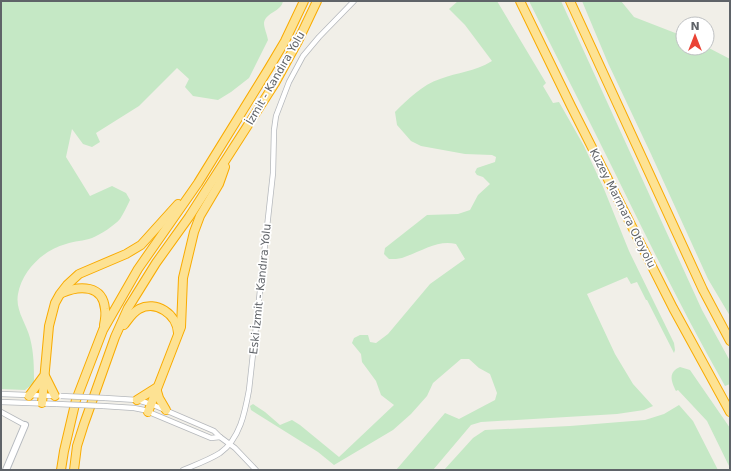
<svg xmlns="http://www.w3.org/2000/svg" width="731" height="471" viewBox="0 0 731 471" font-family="'DejaVu Sans',sans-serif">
<rect width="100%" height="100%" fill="#f1efe8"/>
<!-- green -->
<g fill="#c5e8c5">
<path d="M1,1H283C281,12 266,12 264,23C264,28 267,34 268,40L249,78L231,92L218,100L193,96L185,87L189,79L177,68L139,106L96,133L100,142L92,147L83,144L72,129L66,157L90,196L112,186L126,193L130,200C127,206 124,213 120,219C115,225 100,235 92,238C84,241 74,241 66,244C43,250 22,271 18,294C15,310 26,323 30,338C34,353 34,368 34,383L25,390L1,389Z"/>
<path d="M458,1H497L546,83L543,86L553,103L559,102L584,146L604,189L629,251L674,343L675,350L674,353L647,300H646L637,282L631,284L627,277L587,294L615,354L633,384L653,406L644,410L617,414L481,422L471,425L433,470H396L445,413L459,419L495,400L497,393L490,374L479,368L469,359H461L433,383L427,396L411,414L393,430L334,465L318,452L251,410L250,406L253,404L265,412L280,425L292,420L300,425L339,457L394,405L381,395L376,381L362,362L361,354L352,343L354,338L360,335H368L370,342L376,343L388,334L430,284L465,259L456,244C438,239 420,252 402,258C398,259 394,259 389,259L384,254L385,248L427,215L458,214L470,210L478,195L490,184L483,177L477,175L475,172L477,168L495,162L496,157L492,155L465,154L421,146L411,141L397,125L395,112C408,99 422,85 440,79C458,72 474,72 492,61L465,25L449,9Z"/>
<path d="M529,1H561L702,310L730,361V384L725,386C685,316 650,244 614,171C586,114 557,58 529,1Z"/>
<polygon points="582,1 621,1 634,17 683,36 683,48 707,47 730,59 730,316 708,279 651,154 608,63"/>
<path d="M680,367L690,370L730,428V468L707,421L678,390L676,391C671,381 668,372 680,367Z"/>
<polygon points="679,405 693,421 718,470 444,470 473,438 485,430 570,426 645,420 664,414"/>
</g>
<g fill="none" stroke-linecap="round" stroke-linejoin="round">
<!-- street casing -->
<g stroke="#b5b8bc" stroke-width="6">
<g id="street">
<polyline points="1,394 55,396"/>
<polyline points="105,398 137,400 151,404 214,431 220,437 235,448 256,470"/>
<polyline points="1,402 57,404"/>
<polyline points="103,406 134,408 144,410 211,438 220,437"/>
<polyline points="1,412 25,425"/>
<path d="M183,470C195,465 209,460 220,453C240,439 245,412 249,390L273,173L274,130L276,116L289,82L303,56L319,37L354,1"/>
</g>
</g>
<!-- secondary casing -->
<g stroke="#b6babf" stroke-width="8">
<polyline id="secondary" points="6,470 25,425"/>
</g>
<!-- highway casing -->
<g stroke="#f9ab00" stroke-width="10">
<g id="highway">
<polyline points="520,1 571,106 673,308 730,412"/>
<polyline points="570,1 703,290 730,341"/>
<path d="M62,293C80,285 103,285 105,309C106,314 105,320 104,325"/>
<path d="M124,325C128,320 132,313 139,309C156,300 177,314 178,333"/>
<polyline points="45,376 55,396"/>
<polyline points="29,396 43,377"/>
<polyline points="137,400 156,388 159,398 166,410"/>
<polyline points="42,403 49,326 55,303 60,294 67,285 79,274 126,254 141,245 178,204"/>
<polyline points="148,412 181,327 183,278 194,232 200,216 219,184 225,167"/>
<polyline points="61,470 64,451 76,400 103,330 138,269 198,183 269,68 285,41 304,1"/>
<polyline points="74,470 77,446 84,424 115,337 128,308 156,263 189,217 275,83 298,41 317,1"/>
</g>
</g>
<!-- street -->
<use href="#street" stroke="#fff" stroke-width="4.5"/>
<!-- secondary -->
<use href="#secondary" stroke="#fff" stroke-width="6"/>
<!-- highway -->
<use href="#highway" stroke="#fde293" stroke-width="8"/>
<!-- street-bridge casing -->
<g stroke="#b5b8bc" stroke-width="6" stroke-linecap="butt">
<g id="street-bridge">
<polyline points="61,396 105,398"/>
<polyline points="57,404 103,406"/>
</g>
</g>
<!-- street-bridge -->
<use href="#street-bridge" stroke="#fff" stroke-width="4.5"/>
</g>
<g text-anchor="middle" stroke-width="3.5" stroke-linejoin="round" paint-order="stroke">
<!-- street labels -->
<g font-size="11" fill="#5f6368" stroke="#fff">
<text transform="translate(275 78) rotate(-60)" y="4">İzmit - Kandıra Yolu</text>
<text transform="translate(623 208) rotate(63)" y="4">Kuzey Marmara Otoyolu</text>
<text transform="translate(260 289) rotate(-84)" y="4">Eski İzmit - Kandıra Yolu</text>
</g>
</g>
<!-- border -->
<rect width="731" height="471" fill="none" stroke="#5f6368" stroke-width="4"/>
<!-- north arrow -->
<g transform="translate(695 36)"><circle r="19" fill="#ffffff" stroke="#bfc1c3"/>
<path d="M0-3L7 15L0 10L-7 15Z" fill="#ea4335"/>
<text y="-6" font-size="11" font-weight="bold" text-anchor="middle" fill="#5f6368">N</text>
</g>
</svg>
